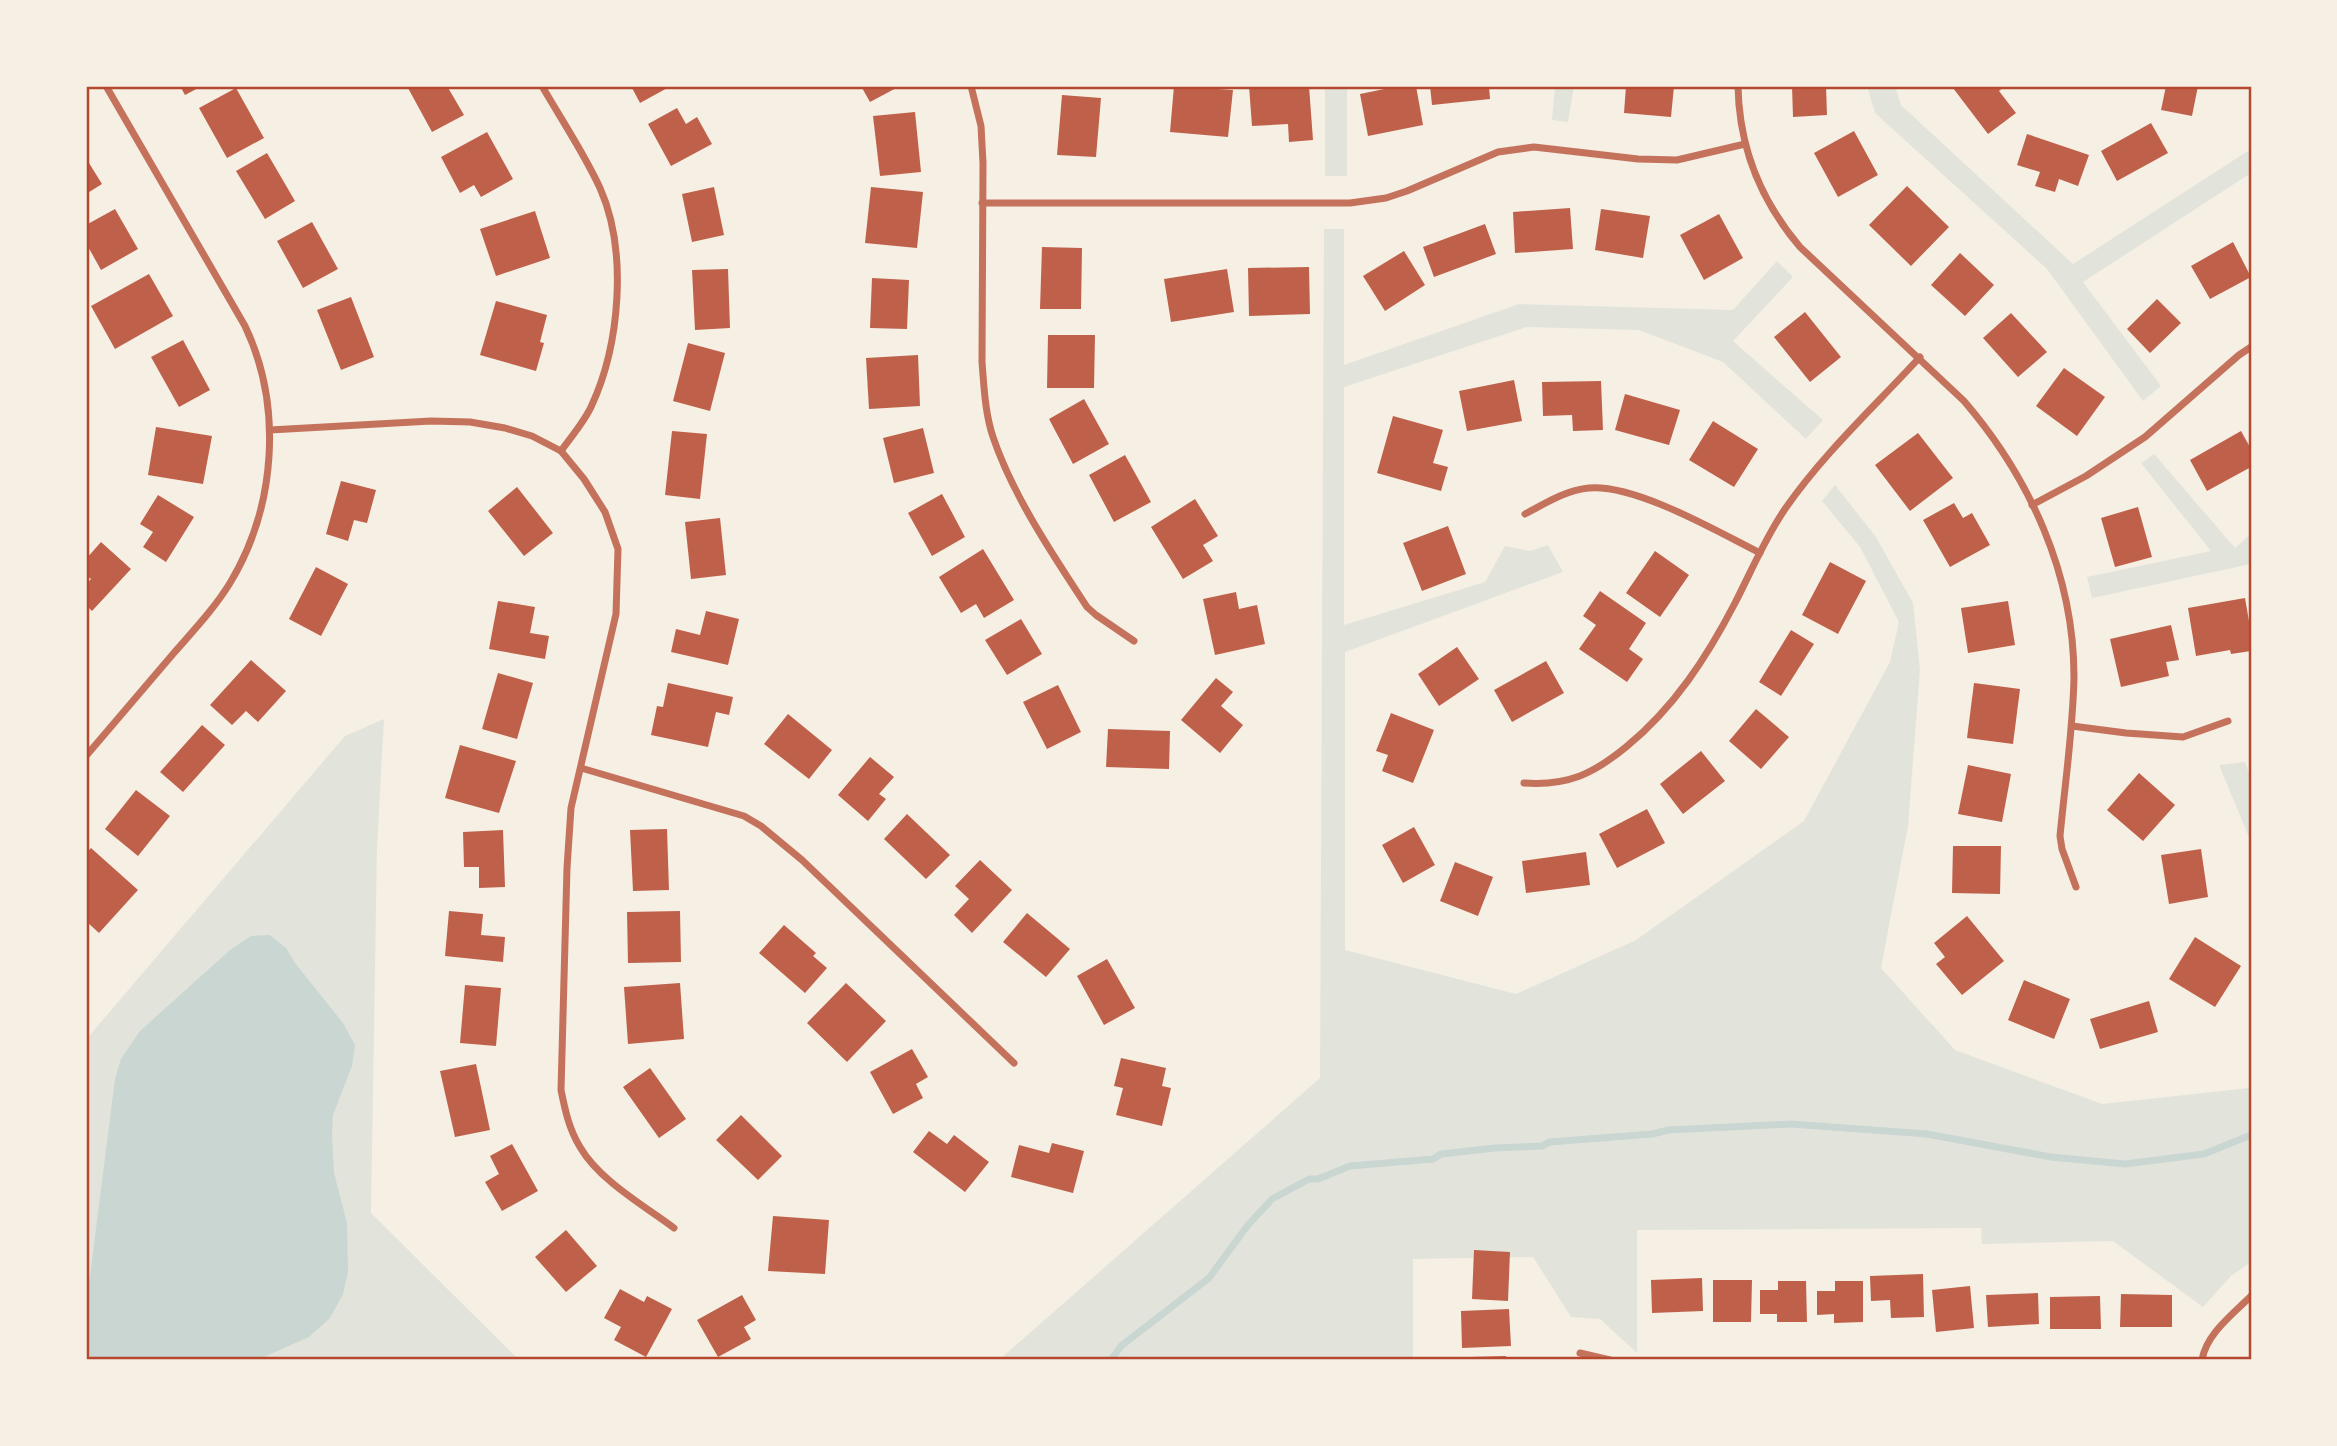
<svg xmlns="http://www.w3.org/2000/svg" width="2337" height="1446" viewBox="0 0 2337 1446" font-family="Karla,sans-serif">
<rect width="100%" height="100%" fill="#f6efe4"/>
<!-- green -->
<g fill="#e2e4dc">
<rect x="1325" y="86" width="22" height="90"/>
<polygon points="1555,86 1574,86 1568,122 1552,120"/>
<polygon points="1867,86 1895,86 1901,105 2073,264 2251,149 2251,173 2083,282 2161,386 2143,401 2047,269 1875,113"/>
<polygon points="1324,229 1344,229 1344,365 1519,304 1733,310 1777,261 1793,277 1733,341 1823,420 1806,439 1723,362 1639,330 1527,327 1344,387 1344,625 1485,582 1505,546 1530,551 1548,545 1563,572 1345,652 1345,950 1516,994 1636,940 1804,821 1890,662 1899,622 1860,547 1822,501 1835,485 1876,537 1913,603 1920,670 1908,826 1881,968 1955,1050 2102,1104 2249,1088 2251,1083 2251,1262 2231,1276 2203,1307 2113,1241 1982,1244 1981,1228 1637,1230 1637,1353 1600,1319 1571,1317 1533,1257 1413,1259 1413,1360 999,1360 1320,1078"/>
<polygon points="2154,454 2235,548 2251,534 2251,564 2092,598 2087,577 2211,551 2141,463"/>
<polygon points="384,719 377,847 371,1213 519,1360 86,1360 86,1054 89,1036 345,736"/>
<polygon points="2245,762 2251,779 2251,842 2219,765"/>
</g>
<!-- water -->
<polygon fill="#c9d6d2" points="270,935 286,948 295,963 343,1023 355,1045 352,1066 333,1115 332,1135 334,1173 347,1223 348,1272 343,1294 330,1318 309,1337 257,1360 90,1360 86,1315 89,1284 115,1079 121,1059 140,1031 230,950 251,936"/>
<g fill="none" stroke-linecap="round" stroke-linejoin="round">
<!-- stream -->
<polyline stroke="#c9d6d2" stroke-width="7" points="1111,1360 1121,1346 1209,1278 1248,1225 1272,1199 1309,1179 1318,1179 1350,1166 1433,1159 1441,1154 1495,1148 1542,1146 1550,1142 1652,1134 1669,1130 1791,1124 1927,1134 2051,1157 2125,1164 2204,1154 2251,1135"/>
</g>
<!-- building -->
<g fill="#bf614a">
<polygon points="180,86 202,86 185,95"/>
<polygon points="412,86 447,86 464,115 432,132 408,88"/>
<polygon points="631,86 671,86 640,103"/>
<polygon points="861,86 900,86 870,102"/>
<polygon points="1174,86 1233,90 1228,137 1170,132"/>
<polygon points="1249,86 1309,86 1313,140 1289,142 1288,124 1252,126"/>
<polygon points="1399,86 1416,86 1423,125 1368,136 1360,94"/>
<polygon points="1430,86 1489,86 1490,99 1432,105"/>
<polygon points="1626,86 1674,86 1671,117 1624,113"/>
<polygon points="1792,86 1826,86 1827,115 1793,117"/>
<polygon points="1956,86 2005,86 1999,91 2016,113 1988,134 1953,88"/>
<polygon points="2166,86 2198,86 2192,116 2161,110"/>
<polygon points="236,88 264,138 227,158 199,108"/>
<polygon points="1062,95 1101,98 1096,157 1057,155"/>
<polygon points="677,108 686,124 697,117 712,144 671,166 648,124"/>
<polygon points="915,112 921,172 880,176 873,116"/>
<polygon points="2151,123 2168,153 2117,181 2101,151"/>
<polygon points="1854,131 1878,175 1838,197 1814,153"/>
<polygon points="487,132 513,179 481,197 474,185 460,193 441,157"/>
<polygon points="2027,134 2089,155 2078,186 2059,179 2055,192 2035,186 2040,172 2017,165"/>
<polygon points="267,153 295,201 265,219 236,171"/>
<polygon points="89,163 102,184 86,194 86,165"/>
<polygon points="1907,186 1949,227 1911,266 1869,225"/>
<polygon points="714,187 724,235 692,242 682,194"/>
<polygon points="871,187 923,192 917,248 865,243"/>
<polygon points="1570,208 1573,249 1515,253 1513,212"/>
<polygon points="115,209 138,249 101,270 86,243 86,225"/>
<polygon points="1601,209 1650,216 1643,258 1595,250"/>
<polygon points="535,211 550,258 496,276 480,229"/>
<polygon points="1719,214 1743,258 1704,280 1680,235"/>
<polygon points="312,222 338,269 303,288 277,241"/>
<polygon points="1485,224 1496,254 1434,277 1423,247"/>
<polygon points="2233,242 2251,277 2210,299 2191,266"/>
<polygon points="1042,247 1082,248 1081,309 1040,309"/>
<polygon points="1404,251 1425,285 1385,311 1363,276"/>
<polygon points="1960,253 1994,285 1965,316 1931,285"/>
<polygon points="1309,267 1310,314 1249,316 1248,268"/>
<polygon points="728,269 730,328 695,330 692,270"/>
<polygon points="1227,269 1234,312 1171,322 1164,279"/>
<polygon points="149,274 173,316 115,349 91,306"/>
<polygon points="872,278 909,280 907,329 870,328"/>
<polygon points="351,297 374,357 341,370 317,310"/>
<polygon points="2157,299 2181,323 2150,353 2127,329"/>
<polygon points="496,301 547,315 540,342 544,343 536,371 480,355"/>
<polygon points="1805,312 1841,357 1810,382 1774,337"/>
<polygon points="2011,313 2047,352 2018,377 1983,338"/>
<polygon points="1048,335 1095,335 1094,388 1047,388"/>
<polygon points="183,340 210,390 179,407 151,357"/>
<polygon points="688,343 725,353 710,411 673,401"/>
<polygon points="918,355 920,406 869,409 866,358"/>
<polygon points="2064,368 2105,397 2077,436 2036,406"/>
<polygon points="1514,380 1522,421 1467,431 1459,391"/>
<polygon points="1601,381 1603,430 1573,431 1572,415 1543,416 1542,382"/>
<polygon points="1625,394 1680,410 1669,445 1615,430"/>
<polygon points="1084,399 1109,444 1073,464 1049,419"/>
<polygon points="1393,416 1443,430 1433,463 1448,467 1441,491 1377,473"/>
<polygon points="1713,421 1758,449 1734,487 1689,460"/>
<polygon points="156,427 212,436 203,484 148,475"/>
<polygon points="923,428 934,473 894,483 883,438"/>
<polygon points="672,431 707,434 700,499 665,495"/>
<polygon points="2241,431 2251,449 2251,467 2207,491 2190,460"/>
<polygon points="1918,433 1953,478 1910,511 1875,465"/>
<polygon points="1125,455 1151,502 1114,522 1089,475"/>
<polygon points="341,481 376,490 367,523 354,520 348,541 326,534"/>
<polygon points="517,487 553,533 524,556 488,511"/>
<polygon points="942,494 965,537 932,556 908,513"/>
<polygon points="158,495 194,517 166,562 143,547 153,532 140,524"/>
<polygon points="1195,499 1218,536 1203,545 1213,561 1183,579 1151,527"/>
<polygon points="1954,503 1963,518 1972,513 1990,545 1950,567 1923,520"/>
<polygon points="2138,507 2152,557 2115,567 2101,518"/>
<polygon points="720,518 726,575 691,579 685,522"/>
<polygon points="1448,526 1466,574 1422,591 1403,543"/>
<polygon points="101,542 131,569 92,611 86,605 86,585 91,579 86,575 86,559"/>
<polygon points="983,549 1014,600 984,618 976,604 961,613 939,577"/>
<polygon points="1655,551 1689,575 1660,617 1626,593"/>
<polygon points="1830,562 1866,581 1838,634 1802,615"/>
<polygon points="316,567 348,584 321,636 289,619"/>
<polygon points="1600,591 1646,623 1629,649 1643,659 1627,682 1579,649 1596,625 1583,616"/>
<polygon points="1236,592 1239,609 1257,605 1265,644 1215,655 1203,599"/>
<polygon points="2245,598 2251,633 2251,651 2231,654 2230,650 2196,656 2188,608"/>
<polygon points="498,601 535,607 530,633 549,636 545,659 489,649"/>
<polygon points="2008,601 2015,645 1968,653 1961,608"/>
<polygon points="706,611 739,619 728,665 671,652 676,629 700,635"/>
<polygon points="1021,619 1042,654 1007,675 985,640"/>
<polygon points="2171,625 2179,660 2166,662 2169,676 2121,687 2110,639"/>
<polygon points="1791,630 1814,644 1781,696 1759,682"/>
<polygon points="1457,647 1479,679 1439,706 1418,674"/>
<polygon points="251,660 286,691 258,722 246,711 232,725 210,705"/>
<polygon points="1546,661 1564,693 1512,722 1494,690"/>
<polygon points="498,673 533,683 517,739 482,729"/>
<polygon points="1216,678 1233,692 1221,706 1243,725 1220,753 1181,720"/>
<polygon points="668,683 733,697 729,715 716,712 708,747 651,735 657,706 663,707"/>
<polygon points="1974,683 2020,689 2013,744 1967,738"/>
<polygon points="1058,685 1081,732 1047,749 1023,702"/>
<polygon points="1756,709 1789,737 1761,769 1729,741"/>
<polygon points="1391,713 1434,730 1413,783 1382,771 1388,755 1376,751"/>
<polygon points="788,714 832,750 809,779 764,744"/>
<polygon points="202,725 225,745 183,792 160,772"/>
<polygon points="1108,729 1170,731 1169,769 1106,767"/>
<polygon points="460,745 516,761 499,813 445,798"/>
<polygon points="1701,751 1725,781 1683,814 1660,784"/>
<polygon points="870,757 894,777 879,794 886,799 868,821 838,795"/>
<polygon points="1968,765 2011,774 2002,822 1958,814"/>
<polygon points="2139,773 2175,805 2143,841 2107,810"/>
<polygon points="136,790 170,816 138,856 105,829"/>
<polygon points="1647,809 1665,843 1617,868 1599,834"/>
<polygon points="907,814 950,855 926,879 884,839"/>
<polygon points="1414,827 1435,865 1403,883 1382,845"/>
<polygon points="667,829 669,890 633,891 630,830"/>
<polygon points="503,830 505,887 479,888 479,867 464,867 463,832"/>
<polygon points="1953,846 2001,846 2000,894 1952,893"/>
<polygon points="91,848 138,890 99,933 86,921 86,853"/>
<polygon points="2201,849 2208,897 2169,904 2161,855"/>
<polygon points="1586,852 1590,885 1526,893 1522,861"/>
<polygon points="980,860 1012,890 972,933 954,915 969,899 955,886"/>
<polygon points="1455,862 1493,877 1478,916 1440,901"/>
<polygon points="449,911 483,914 481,935 505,937 503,962 445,956"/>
<polygon points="680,911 681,962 628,963 627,912"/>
<polygon points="1027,913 1070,949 1046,977 1003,942"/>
<polygon points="1967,916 2004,961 1962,995 1936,964 1945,957 1934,943"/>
<polygon points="784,925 816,953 813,956 827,968 805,993 759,953"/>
<polygon points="2195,937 2241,966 2215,1007 2169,979"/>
<polygon points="1107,959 1135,1008 1104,1025 1077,976"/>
<polygon points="2024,980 2070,999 2054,1039 2008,1020"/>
<polygon points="680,983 684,1039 628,1044 624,987"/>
<polygon points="846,983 886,1021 847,1062 807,1023"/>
<polygon points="465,985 501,988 496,1046 460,1043"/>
<polygon points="2149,1001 2158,1032 2100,1049 2090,1019"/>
<polygon points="912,1049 928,1077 916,1084 923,1098 893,1114 870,1072"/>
<polygon points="1121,1058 1166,1068 1162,1086 1171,1088 1162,1126 1116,1115 1123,1088 1114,1086"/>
<polygon points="476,1064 490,1130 455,1137 440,1071"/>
<polygon points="650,1068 686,1119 659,1138 623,1087"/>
<polygon points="741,1115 782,1156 758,1180 716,1140"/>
<polygon points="929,1131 947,1144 954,1135 989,1162 965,1192 913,1152"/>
<polygon points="1052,1143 1084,1151 1073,1193 1011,1177 1019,1145 1049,1153"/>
<polygon points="512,1144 538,1191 502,1211 485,1182 499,1174 490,1156"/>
<polygon points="773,1216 829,1220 825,1274 768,1271"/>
<polygon points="566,1230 597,1266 566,1292 535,1257"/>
<polygon points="1474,1250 1510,1252 1508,1301 1472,1299"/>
<polygon points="1923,1274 1924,1317 1891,1318 1890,1300 1871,1301 1870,1276"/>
<polygon points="1702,1278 1703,1311 1652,1313 1651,1280"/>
<polygon points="1713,1280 1752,1280 1751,1322 1713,1322"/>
<polygon points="1778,1281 1806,1281 1807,1322 1777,1322 1777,1314 1760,1314 1760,1290 1778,1290"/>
<polygon points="1835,1281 1863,1281 1863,1322 1834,1323 1834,1314 1817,1315 1817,1291 1835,1291"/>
<polygon points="1970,1286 1974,1328 1936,1332 1932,1290"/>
<polygon points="620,1289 644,1302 647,1296 672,1309 646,1357 614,1340 621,1327 604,1318"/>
<polygon points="2038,1293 2039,1324 1988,1327 1986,1295"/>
<polygon points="2121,1294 2172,1295 2172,1327 2120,1327"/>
<polygon points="742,1295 756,1320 744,1327 751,1339 718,1357 697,1320"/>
<polygon points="2100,1296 2101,1329 2050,1329 2050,1297"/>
<polygon points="1509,1309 1511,1346 1462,1348 1461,1311"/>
<polygon points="1506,1356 1506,1360 1470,1360 1470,1357"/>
</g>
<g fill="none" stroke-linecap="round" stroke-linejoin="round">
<!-- minor -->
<g stroke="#c5725c" stroke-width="7">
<path d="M542,86C561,119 584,153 600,188C628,251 620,345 591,407C584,422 571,437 561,451"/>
<path d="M971,86L981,126L983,163L982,362C984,387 985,413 993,437C1013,496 1053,555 1087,607L1096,615L1134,641"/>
<path d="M1738,86C1739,147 1760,200 1800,247L1964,401C2030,478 2074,574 2074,677C2073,730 2065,783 2060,836L2062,849L2076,887"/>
<polyline points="982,203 1350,203 1386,198 1407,191 1498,152 1534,147 1638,159 1677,160 1745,144"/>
<path d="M270,430L431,421L470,422L505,428L532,436L561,451L584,479L605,512L618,549L616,614L571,808L567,868L561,1090C565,1110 569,1129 580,1147C599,1180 643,1205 674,1228"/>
<polyline points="2032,505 2086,476 2145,437 2239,355 2251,347"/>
<path d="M1525,514C1546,503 1566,490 1589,488C1636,484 1718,532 1760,553"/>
<polyline points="2072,726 2126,733 2183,737 2228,721"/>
<path d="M86,756C115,722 144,688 173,654C193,631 214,609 230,583C276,507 283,406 245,326L106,86"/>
<polyline points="581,768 744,816 761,826 802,860 1014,1063"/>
<path d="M1524,783C1568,786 1593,774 1626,747C1674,708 1707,657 1735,603C1751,572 1765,538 1785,509C1823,454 1875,406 1920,357"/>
<polyline points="1580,1353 1610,1360"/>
<path d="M2202,1360C2206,1334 2233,1314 2251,1296"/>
</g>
</g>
<!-- border -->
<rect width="2337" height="1446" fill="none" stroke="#f6efe4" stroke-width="175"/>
<rect x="88" y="88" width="2162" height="1270" fill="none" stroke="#b5482f" stroke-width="2.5"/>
</svg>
